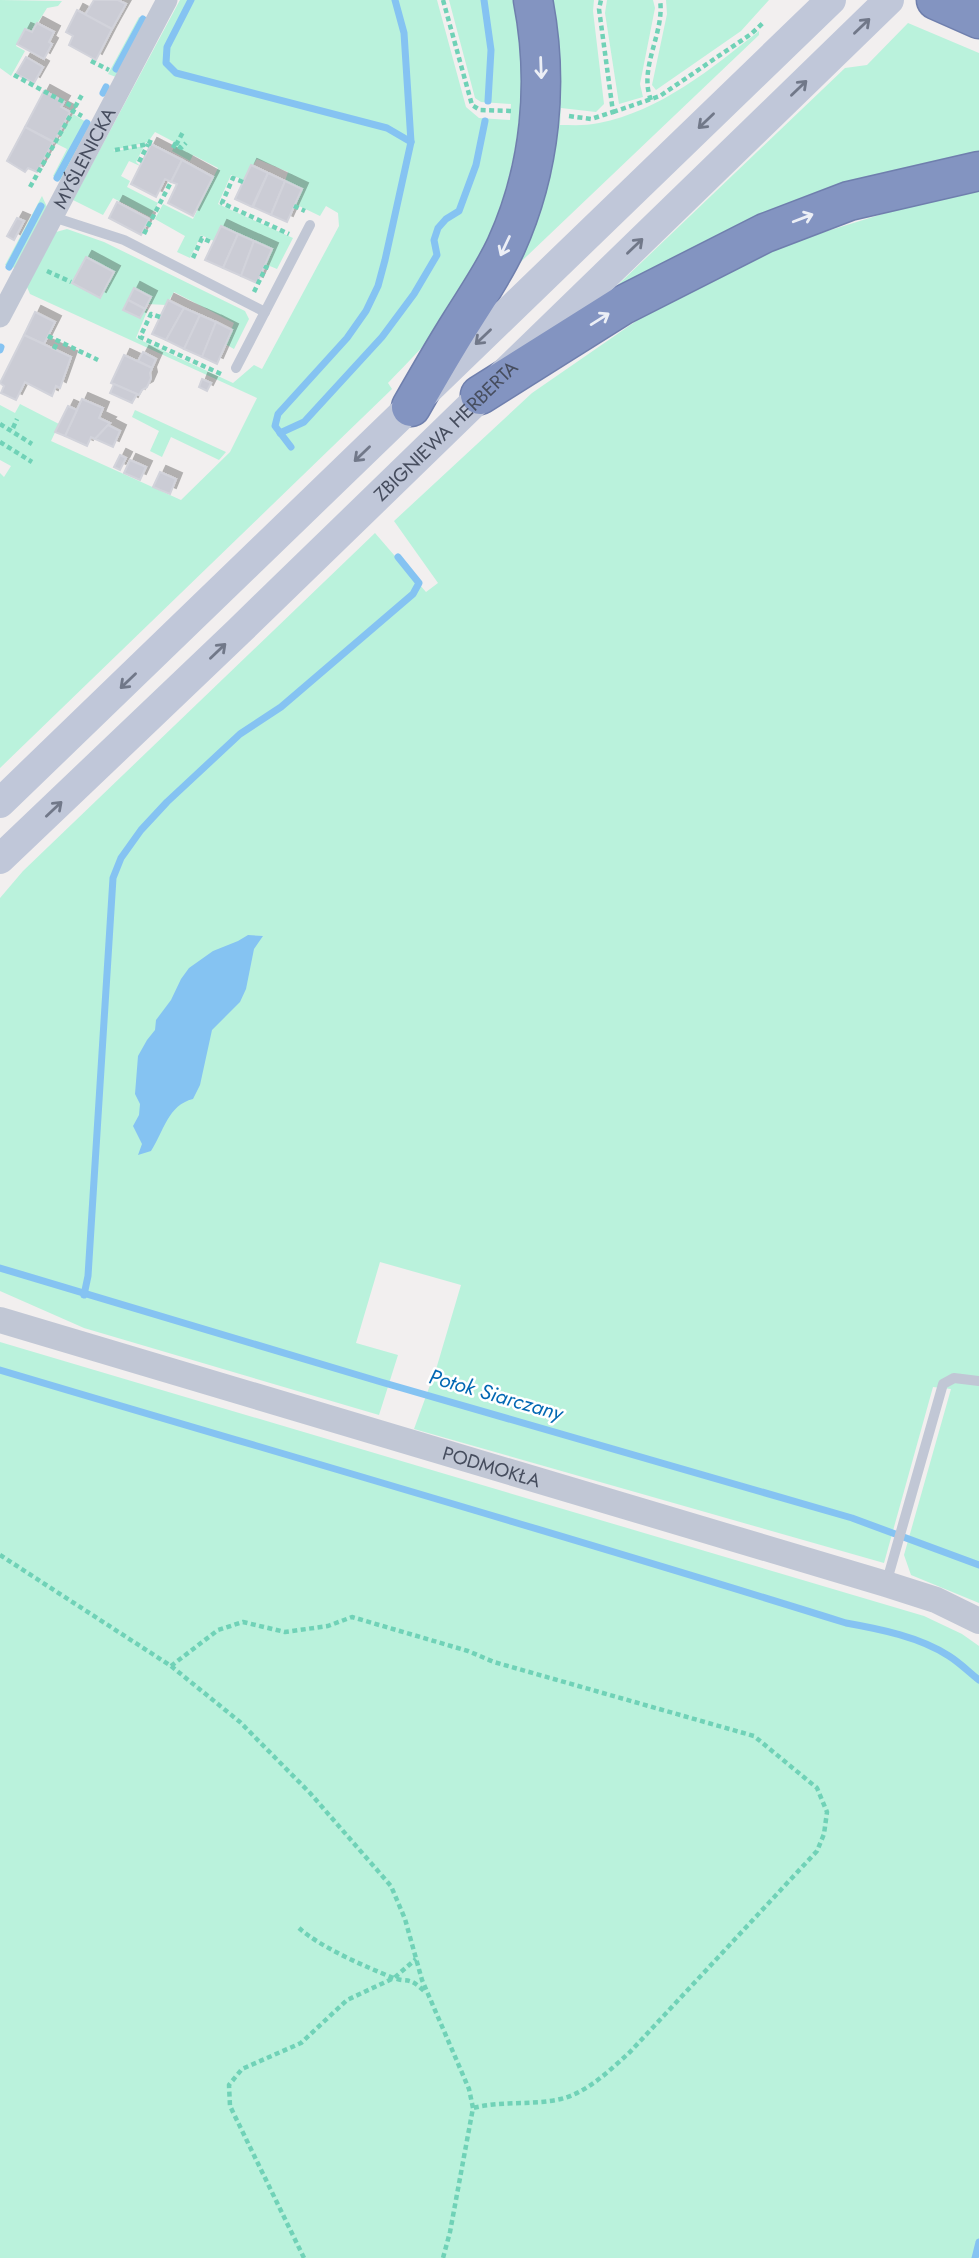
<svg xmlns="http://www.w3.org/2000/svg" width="979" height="2258" viewBox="0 0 979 2258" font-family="Jost,sans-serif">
<defs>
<filter id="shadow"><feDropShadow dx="6" dy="-6" stdDeviation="0" flood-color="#0004"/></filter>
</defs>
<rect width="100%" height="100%" fill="#f2efef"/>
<!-- green -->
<g fill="#baf2dc">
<polygon points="0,0 62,1 58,6 47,8 32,32 25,29 16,46 25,51 11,76 0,68"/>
<path d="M180,0H437L466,107L479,118L510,120L511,104L481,102L475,98L449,0H513C537,108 508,224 448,315C431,340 408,362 388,383L392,389L0,768V473L4,477L11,466L0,460V405L15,413L20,404L59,424L51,441L181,500L230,452L257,398L30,294L27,287L56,232L67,229L104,242L245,311L249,319L234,349L225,344L234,323L174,292L166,305L147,304L145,308L148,309L136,338L233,383L254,365L262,369L339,226L338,213L326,206L320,216L295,204L302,189L285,181L288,172L257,159L244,180L231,175L218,204L293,238L277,269L265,264L271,249L221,226L214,241L201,235L190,258L177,252L185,236L155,219L163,204L193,219L218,168L193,155L190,161L172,151L176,143L155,132L148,142L113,150L116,151L144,146L136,162L140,166L129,161L121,176L130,181L127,187L158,203L150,217L113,198L103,215L73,200Z"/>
<path d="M546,0H594L593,11L604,104L596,112L561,108L560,125C573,125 586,126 599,123C660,111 711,69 759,31V35L506,276Z"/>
<polygon points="607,0 653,0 655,8 640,84 643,97 619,104 605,13"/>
<polygon points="666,0 769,0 741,31 656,90 652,85 667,14"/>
<polygon points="139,17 147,21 116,77 108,74"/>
<polygon points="908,23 979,53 979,161 578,323 845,68 867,65"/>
<polygon points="73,114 91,125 61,180 53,176 67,149 57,144"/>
<polygon points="979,191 979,1603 911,1575 904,1555 951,1389 933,1387 884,1563 414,1429 437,1366 461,1285 380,1262 356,1343 398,1355 379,1415 84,1328 0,1291 0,898 23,871 375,533 426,592 438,583 394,521 532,393 668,299 766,250 918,203"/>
<polygon points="42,196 47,207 15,268 5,265"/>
<polygon points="135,410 226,452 219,460 171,437 162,457 150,451 159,431 132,417"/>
<polygon points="0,1342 924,1616 962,1634 979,1646 979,2258 0,2258"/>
</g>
<!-- water -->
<path fill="#85c3f2" d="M248,935L263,936L254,949L246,989L240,1002L212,1030L200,1085L193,1099C168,1105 164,1131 151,1151L138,1155L142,1144L133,1126L139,1115L140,1104L135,1094L138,1056L147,1040L155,1030L156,1020L171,1000L181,979L189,968L213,951L238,941Z"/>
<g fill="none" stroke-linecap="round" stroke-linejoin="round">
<!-- stream -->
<g stroke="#85c3f2" stroke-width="7">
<polyline points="191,0 167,47 166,63 176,73 387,128 411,142"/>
<polyline points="484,0 491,50 488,101"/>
<polyline points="116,69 143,19"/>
<polyline points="103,93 106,87"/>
<polyline points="57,178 87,123"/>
<polyline points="9,267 41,206"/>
<polyline points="0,350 1,347"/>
<polyline points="280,433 304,422 382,337 414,294 437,255 434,240 438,228 446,219 459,211 476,165 485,121"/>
<polyline points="291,447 275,426 278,414 347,338 366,311 378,286 385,260 411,142 404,33 395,0"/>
<polyline points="0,1268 381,1382 852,1518 979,1565"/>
<polyline points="84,1295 88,1276 113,878 121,858 141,830 167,802 240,734 281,707 413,594 419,583 398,557"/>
<path d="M0,1370C282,1454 565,1535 846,1623C880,1629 920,1637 949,1656C960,1663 969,1672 979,1680"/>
<polyline points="975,2258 979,2242"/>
</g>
</g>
<!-- building -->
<g fill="#cbccd5" stroke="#d2d3db" stroke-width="2" filter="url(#shadow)">
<polygon points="94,0 118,0 126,4 112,29 85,15"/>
<polygon points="77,10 112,29 96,60 69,45 73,36 66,32"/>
<polygon points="37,23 54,32 49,42 52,44 44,59 17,44 25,29 32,32"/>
<polygon points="26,57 43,67 34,83 16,74"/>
<polygon points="44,91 64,102 61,107 70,112 54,142 25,127"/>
<polygon points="25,127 53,142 37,172 28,168 25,172 7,161"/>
<polygon points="151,144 182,160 171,182 165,179 156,197 131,184"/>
<polygon points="182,160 213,177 193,216 168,203 177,184 171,182"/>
<polygon points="251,165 268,173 252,207 235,199"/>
<polygon points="268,173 285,181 271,215 253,207"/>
<polygon points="285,181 302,189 287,222 271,215"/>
<polygon points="117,202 149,219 141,235 109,218"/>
<polygon points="17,218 24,221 14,240 7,236"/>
<polygon points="221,226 238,234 223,268 205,260"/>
<polygon points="238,234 254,241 241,276 223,268"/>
<polygon points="254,241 272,249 257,283 241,276"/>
<polygon points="86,257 114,272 100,298 72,283"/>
<polygon points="134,288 151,297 145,309 128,300"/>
<polygon points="128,300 145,309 140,318 123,310"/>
<polygon points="168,300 184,308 166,340 152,334"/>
<polygon points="184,308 200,315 184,349 166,340"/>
<polygon points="35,312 55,322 44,344 24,335"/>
<polygon points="200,315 216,322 202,357 184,349"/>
<polygon points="216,322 232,330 217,364 202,357"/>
<polygon points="24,335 71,357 60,388 56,386 52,396 25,382 16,400 1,393 4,386 0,383"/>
<polygon points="143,352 156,359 152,368 138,361"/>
<polygon points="124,355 152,368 150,373 151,378 147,387 142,390 139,395 111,383"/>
<polygon points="202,379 211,383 207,391 199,387"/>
<polygon points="114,384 137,394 132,403 110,393"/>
<polygon points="82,399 103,408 99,418 110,423 95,439 91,437 87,446 65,436"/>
<polygon points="68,406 77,410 65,436 55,432"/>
<polygon points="108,425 120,431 113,447 95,439"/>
<polygon points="120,455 126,458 120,470 114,467"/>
<polygon points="130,460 146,467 140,480 124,473"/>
<polygon points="160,472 176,479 170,494 153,487"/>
</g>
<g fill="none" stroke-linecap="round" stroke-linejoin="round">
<!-- motorway casing -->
<g stroke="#6f7fad" stroke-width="41">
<g id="motorway">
<polyline points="936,0 979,19"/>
<polyline points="480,395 623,305 765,233 849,201 979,171"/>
<path d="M411,407C427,379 443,351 460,324C476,298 493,274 506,246C541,169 549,82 533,0"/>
</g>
</g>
<!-- path -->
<g stroke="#70d2b7" stroke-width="4.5" stroke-dasharray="5 3.5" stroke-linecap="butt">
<polyline points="443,0 472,105 480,110 511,111"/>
<polyline points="91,61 109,70"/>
<polyline points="14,75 75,108"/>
<path d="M651,100C638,68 665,33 660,0"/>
<polyline points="75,107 83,93"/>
<polyline points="613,112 660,96 751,34 764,22"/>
<polyline points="569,116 591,119 613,112 599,9 601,0"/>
<polyline points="176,145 183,132"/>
<polyline points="173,148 175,144 181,148 186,143"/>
<polyline points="115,150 149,144 152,137"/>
<polyline points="139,162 148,144"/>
<polyline points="243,182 233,178 222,203 289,234"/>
<polyline points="30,187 73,111 82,116"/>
<polyline points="294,206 305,211"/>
<polyline points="144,234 171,182"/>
<polyline points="193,258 202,238 213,243"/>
<polyline points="47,271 71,282"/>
<polyline points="254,292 266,267 271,269"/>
<polyline points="160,317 151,314 140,337 221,374"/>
<polyline points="48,336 98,360"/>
<polyline points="54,349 58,340"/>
<polyline points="0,424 32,444"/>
<polyline points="13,428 17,419"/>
<polyline points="0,442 32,462"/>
<polyline points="0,1555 171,1666 240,1722 310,1793 391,1886 405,1919 422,1980 469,2089 473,2108 450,2232 443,2258"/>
<path d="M171,1666L218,1630L243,1622L285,1632L328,1626L352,1617L468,1651L494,1662L754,1736L817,1788L827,1812L824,1834L817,1851L630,2052C609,2071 585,2095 556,2100C528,2105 501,2101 473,2108"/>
<path d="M299,1928C320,1947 364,1966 391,1977C409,1984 407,1975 424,1991"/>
<polyline points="304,2258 230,2106 229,2085 242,2069 301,2043 347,2000 394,1978 416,1959"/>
</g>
<!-- service -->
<g stroke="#c1c7d5" stroke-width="10">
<polyline points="53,217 124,240 265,312"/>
<polyline points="236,368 310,225"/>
<polyline points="886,1584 943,1384 954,1378 979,1381"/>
</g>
<!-- minor -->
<path stroke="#c1c7d5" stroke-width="21" id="s1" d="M0,317L167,0"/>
<!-- tertiary -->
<path stroke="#c1c7d5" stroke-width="26" id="s2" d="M0,1320L886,1584L936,1600L979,1621"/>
<!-- secondary -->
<g stroke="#c0c7d9" stroke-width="30">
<polyline points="0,803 831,0"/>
<path id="s3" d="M0,859L238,632L889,0"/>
</g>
<!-- motorway -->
<use href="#motorway" stroke="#8394c1" stroke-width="38"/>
</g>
<!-- one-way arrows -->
<defs><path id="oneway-shaft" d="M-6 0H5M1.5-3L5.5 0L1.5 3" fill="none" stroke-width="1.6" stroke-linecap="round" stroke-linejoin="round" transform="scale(1.75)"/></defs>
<g stroke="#717889">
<use href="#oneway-shaft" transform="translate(862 26) rotate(-44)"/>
<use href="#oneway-shaft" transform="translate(799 88) rotate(-44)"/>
<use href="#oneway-shaft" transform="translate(706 121) rotate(136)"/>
<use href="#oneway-shaft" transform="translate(635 246) rotate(-44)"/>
<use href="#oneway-shaft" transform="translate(483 337) rotate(136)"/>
<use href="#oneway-shaft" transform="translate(362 454) rotate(136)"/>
<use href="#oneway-shaft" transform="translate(218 651) rotate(-44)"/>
<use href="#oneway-shaft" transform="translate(128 681) rotate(136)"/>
<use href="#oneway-shaft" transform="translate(54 809) rotate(-43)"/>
</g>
<g stroke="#eceff6">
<use href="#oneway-shaft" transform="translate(541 68) rotate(88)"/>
<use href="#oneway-shaft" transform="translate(803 218) rotate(-21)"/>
<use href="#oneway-shaft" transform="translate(505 246) rotate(115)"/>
<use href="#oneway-shaft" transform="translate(600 319) rotate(-32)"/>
</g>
<g text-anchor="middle" stroke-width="5" stroke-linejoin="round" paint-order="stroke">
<!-- street labels -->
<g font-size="19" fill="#464d5e" stroke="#fff">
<text dy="7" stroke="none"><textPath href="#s1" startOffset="180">MYŚLENICKA</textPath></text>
<text dy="7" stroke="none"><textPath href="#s3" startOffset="618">ZBIGNIEWA HERBERTA</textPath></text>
<text dy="7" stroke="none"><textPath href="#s2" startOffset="513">PODMOKŁA</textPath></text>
</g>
<!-- water labels -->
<g font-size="21" font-style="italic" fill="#0368b3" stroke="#fff">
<text transform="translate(496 1395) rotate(16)" y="7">Potok Siarczany</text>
</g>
</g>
</svg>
